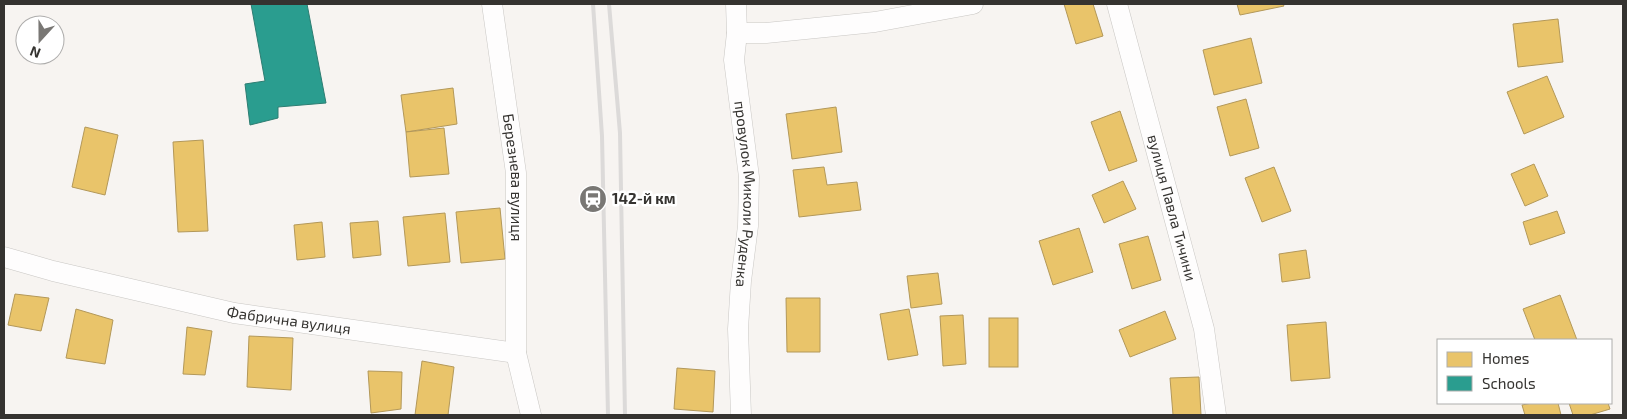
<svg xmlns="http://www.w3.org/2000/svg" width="1627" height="419" viewBox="0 0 1627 419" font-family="'Exo 2',sans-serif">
<rect width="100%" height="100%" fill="#f7f4f1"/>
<!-- homes -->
<g fill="#e9c46a" stroke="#b39859">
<polygon points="1064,4 1093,4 1103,36 1076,44"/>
<polygon points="1237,4 1283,4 1284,6 1240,15"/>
<polygon points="1558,19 1563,62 1518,67 1513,24"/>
<polygon points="1251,38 1262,83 1214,95 1203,50"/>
<polygon points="1547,76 1564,117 1524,134 1507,92"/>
<polygon points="453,88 457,124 406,132 401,95"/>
<polygon points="1246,99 1259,148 1230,156 1217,107"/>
<polygon points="836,107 842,152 792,159 786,114"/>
<polygon points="1120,111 1137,161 1109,171 1091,122"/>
<polygon points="85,127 118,135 105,195 72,187"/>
<polygon points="444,128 449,174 410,177 406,132"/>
<polygon points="203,140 208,231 178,232 173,142"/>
<polygon points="1534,164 1548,196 1525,206 1511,174"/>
<polygon points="824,167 827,185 857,182 861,210 799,217 793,170"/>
<polygon points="1274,167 1291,211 1262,222 1245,178"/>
<polygon points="1123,181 1136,209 1104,223 1092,195"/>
<polygon points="500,208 505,259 461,263 456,212"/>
<polygon points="1557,211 1565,233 1530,245 1523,222"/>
<polygon points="445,213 450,262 408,266 403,217"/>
<polygon points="378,221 381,255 353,258 350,223"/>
<polygon points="322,222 325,257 297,260 294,225"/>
<polygon points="1079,228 1093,272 1053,285 1039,241"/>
<polygon points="1148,236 1161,280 1132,289 1119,244"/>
<polygon points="1306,250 1310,278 1282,282 1279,254"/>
<polygon points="938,273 942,304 911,308 907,276"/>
<polygon points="15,294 49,298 41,331 8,325"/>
<polygon points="1560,295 1577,340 1535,340 1523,309"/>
<polygon points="786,298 820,298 820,352 787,352"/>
<polygon points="76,309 113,320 105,364 66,358"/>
<polygon points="909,309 918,355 888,360 880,314"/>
<polygon points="1165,311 1176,339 1130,357 1119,330"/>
<polygon points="963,315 966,364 943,366 940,316"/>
<rect x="989" y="318" width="29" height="49"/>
<polygon points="1326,322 1330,378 1291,381 1287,325"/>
<polygon points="187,327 212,331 205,375 183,374"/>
<polygon points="249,336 293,338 291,390 247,387"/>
<polygon points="422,361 454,367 448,415 415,415"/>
<polygon points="677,368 715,371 713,412 674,409"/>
<polygon points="368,371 402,372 401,409 371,413"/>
<polygon points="1199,377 1201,415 1173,415 1170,378"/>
<polygon points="1532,403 1558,403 1561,415 1525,415 1522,405"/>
<polygon points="1569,403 1608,403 1610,409 1590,415 1573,415"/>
</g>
<!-- schools -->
<polygon fill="#2a9d8f" stroke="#2d7d72" points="251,4 307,4 326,103 278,107 278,118 250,125 245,84 265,81"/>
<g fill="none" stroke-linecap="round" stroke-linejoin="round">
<!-- street casing -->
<g stroke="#c9c7c4" stroke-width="21">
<g id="street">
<path id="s1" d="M492,4L516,173V353"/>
<path id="s2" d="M736,4L737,33L734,60L749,177L748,226L741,281L738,329L741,415"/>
<path id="s3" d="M1117,4L1204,329L1216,415"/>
<polyline points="737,33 766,33 875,22 973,4"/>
<path id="s4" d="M4,257L53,271L234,313L516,353L531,415"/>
</g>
</g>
<!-- street -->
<use href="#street" stroke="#fefdfd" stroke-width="20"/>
<!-- rail -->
<g stroke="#dcdad9" stroke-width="4">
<polyline points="593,4 602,136 608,415"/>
<polyline points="609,4 620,133 625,415"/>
</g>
</g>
<!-- icons -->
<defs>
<g id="station-disc" transform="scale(1.4375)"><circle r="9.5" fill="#797774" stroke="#fff"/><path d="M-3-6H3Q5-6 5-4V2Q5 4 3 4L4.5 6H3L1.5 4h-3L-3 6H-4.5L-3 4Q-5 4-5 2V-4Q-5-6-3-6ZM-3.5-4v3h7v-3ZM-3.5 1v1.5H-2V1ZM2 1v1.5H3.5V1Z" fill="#fff"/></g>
</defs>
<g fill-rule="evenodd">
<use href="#station-disc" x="593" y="199"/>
</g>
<g text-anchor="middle" stroke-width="5" stroke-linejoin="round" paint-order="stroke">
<!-- street labels -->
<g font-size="15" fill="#353330" stroke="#fff">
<text dy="5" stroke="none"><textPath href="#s1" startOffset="175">Березнева вулиця</textPath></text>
<text dy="5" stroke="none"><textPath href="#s2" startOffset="191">провулок Миколи Руденка</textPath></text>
<text dy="5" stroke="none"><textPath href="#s3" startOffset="211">вулиця Павла Тичини</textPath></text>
<text dy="5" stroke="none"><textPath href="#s4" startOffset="292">Фабрична вулиця</textPath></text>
</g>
<!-- poi labels -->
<g font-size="15" font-weight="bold" fill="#353330" stroke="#fff" text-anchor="start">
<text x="612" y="204">142-й км</text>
</g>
</g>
<!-- border -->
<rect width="1627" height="419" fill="none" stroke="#353330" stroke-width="10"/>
<!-- legend -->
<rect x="1437" y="339" width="175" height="65" fill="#ffffff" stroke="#aeadac"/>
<rect x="1447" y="352" width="25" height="15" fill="#e9c46a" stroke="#aeadac"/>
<text x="1482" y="364" font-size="15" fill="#353330">Homes</text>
<rect x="1447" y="376" width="25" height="15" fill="#2a9d8f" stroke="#aeadac"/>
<text x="1482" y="389" font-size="15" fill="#353330">Schools</text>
<!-- north arrow -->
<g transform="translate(40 40) rotate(201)"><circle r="24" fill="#ffffff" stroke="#aeadac"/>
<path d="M0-4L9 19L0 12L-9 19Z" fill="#797774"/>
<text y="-8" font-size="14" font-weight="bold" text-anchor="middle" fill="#353330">N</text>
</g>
</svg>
